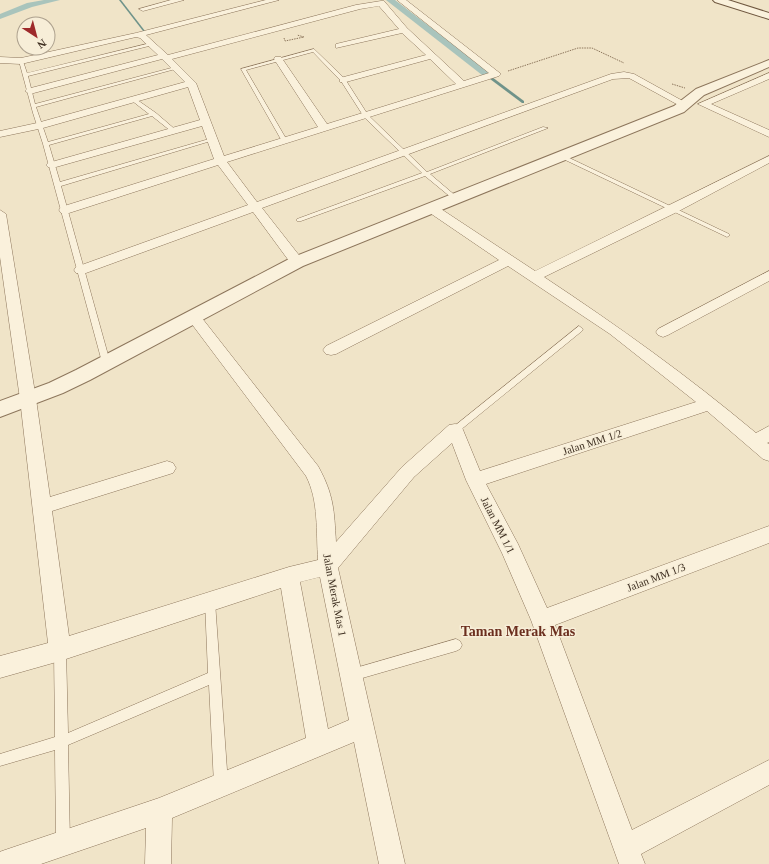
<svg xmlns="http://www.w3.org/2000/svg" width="769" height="864" viewBox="0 0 769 864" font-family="Georgia,serif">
<rect width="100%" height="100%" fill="#f0e4c8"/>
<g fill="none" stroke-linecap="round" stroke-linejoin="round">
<!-- stream -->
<g fill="#6f938a" fill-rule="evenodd">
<polygon points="119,0 121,0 145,31 143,31"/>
<polygon points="490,77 492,77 524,101 524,103 522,103 490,79"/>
</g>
<!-- canal -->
<g fill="#a9c4bc" fill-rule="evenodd">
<polygon points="44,0 60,0 32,7 0,19 0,14 27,3"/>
<polygon points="386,0 395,0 488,71 490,73 488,75 482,75"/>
</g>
<!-- service casing -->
<g stroke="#8d765c" stroke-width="1">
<g id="service">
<polygon points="151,43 153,45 28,76 35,104 175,67 179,68 36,107 48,142 149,114 131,100 131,98 133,97 156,113 177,131 172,132 152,116 49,145 60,182 209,139 214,140 61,186 110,362 106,365 102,362 43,144 33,113 19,61 21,60 23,61 27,73"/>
<polygon points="314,49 345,79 368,115 427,172 543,127 548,128 430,174 457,197 457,199 453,199 425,176 301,221 297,221 297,219 422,173 364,117 341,81 313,52 246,70 288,142 283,143 241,69"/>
<polygon points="561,154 729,234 730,235 727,237 725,236 559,157 558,156"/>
<polygon points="579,326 583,329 582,331 458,432 452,432 451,430 452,428"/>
<polygon points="210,597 214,598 215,602 228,784 226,789 221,791 216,789 214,784 209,685 68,745 70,843 68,848 63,850 58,848 56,843 55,750 0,766 0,754 55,737 54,650 56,646 60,644 64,646 66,650 68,733 208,673 205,602 206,598"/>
<polygon points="456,639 460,641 462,645 460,649 456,651 352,681 348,679 346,675 348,671 352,669"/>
</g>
</g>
<!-- minor casing -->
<g stroke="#8d765c" stroke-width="1">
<g id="minor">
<polygon points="171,0 184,0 143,11 139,9"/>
<path d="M266,0H279L146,35L168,55L356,5L381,1H384L407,28L464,81L489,73L397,0H406L501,74L499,76L227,162L257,202L611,74L624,72L634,74L690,105L685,108L682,107L629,78L613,79L262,208L302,259L304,262L302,265H292L253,212L86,273H76L74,270L76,267L248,205L218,165L69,213H61L59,210L61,207L214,159L202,126L56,167H48L46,165L48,163L200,120L188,87L43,128L0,137V131L37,123L185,82L162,59L30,94L25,91L27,89L158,55L140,38L136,37L21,64L0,63V57L21,58L136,33ZM379,6L399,29L336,44V48L402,33L426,55L340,78V82H346L430,59L456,84L327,124L281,57H275L274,59L318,127L224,156L196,83L172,59L360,9Z"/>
<polygon points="769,73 769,79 711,104 769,130 769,137 698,104"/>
<path d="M769,156V163L677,212L544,277C618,326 688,376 756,433L769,426V442L767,443L769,444V461L763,459L707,411L486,484L518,544L547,608L769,526V543L555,625L632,830L769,760V785L641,854L645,864H619L531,620L502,553L466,480L452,443L414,477L338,568L405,864H379L354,742L172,818L171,864H145L146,828L41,864H0V852L2,851L159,798L306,738L281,588L60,661L0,678V656L48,643L20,399L0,257V210L6,214L36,399L50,497L167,461L173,463L176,468L173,473L52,511L69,636L289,567L318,560C316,532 319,501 306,476L188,319L186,316L188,313H198L318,466C334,495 334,510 336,542L402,467L449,425L455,424L461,425L480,471L696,402L610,334L508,266L336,354L331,355L326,354L323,350L326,346L499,260L427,211L425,208L427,205H435L535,271ZM320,577L349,720L328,729L300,582Z"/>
<polygon points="769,271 769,281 668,335 663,337 658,335 656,332 658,329"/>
</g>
</g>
<!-- tertiary casing -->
<g stroke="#8d765c" stroke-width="2">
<polygon id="tertiary" points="769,60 769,67 704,95 684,112 303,266 90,380 63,393 0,417 0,401 49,383 76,370 291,258 674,106 696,89"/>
</g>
<!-- secondary casing -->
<g stroke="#6f573f" stroke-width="2">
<polygon id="secondary" points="713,0 728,0 769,13 769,19 715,2"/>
</g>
<!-- path -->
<g stroke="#8d765c" stroke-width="1" stroke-dasharray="1.5 1" stroke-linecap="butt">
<polyline points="284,38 285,41 304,37 297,35"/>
<polyline points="508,71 578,48 592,48 624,63"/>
<polyline points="672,84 685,88"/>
</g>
<!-- service -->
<use href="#service" fill="#faf1dc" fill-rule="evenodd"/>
<!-- minor -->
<use href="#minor" fill="#faf1dc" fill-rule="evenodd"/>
<!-- tertiary -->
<use href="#tertiary" fill="#faf1dc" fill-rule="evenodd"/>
<!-- secondary -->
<use href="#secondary" fill="#faf1dc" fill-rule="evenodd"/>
</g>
<g text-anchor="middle" stroke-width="3" stroke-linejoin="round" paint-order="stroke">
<!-- street labels -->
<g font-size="11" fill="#3d2e20" stroke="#f7eed8">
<text transform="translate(592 442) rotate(-18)" y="4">Jalan MM 1/2</text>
<text transform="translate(498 525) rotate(63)" y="4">Jalan MM 1/1</text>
<text transform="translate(656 577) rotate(-21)" y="4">Jalan MM 1/3</text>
<text transform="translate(335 595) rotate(79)" y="4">Jalan Merak Mas 1</text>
</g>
<!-- near-neighbourhood labels -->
<g font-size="14" font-weight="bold" fill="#6b2e1e" stroke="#f7eed8">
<text x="518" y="636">Taman Merak Mas</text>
</g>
</g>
<!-- north arrow -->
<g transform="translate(36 36) rotate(144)"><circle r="19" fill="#f7eed8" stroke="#ada18e"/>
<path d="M0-3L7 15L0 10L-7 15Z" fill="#9e2a2b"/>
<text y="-6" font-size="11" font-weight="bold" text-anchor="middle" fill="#3d2e20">N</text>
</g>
</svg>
